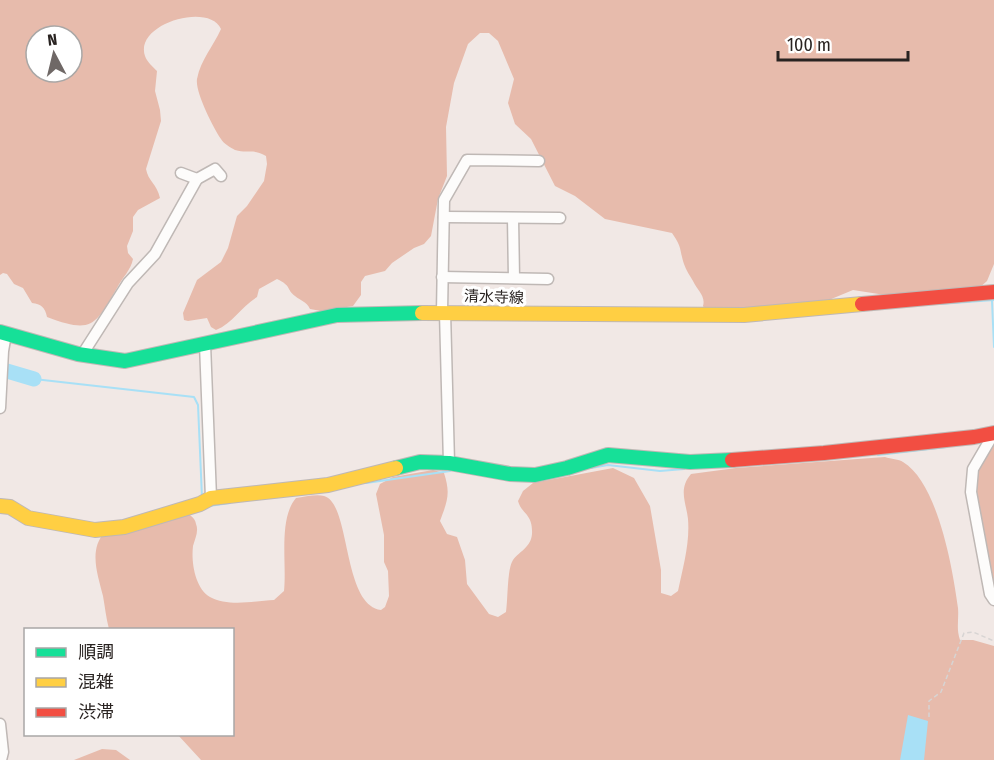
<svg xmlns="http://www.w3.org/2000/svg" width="994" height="760" viewBox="0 0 994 760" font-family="'Fira Sans Condensed','Noto Sans JP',sans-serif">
<rect width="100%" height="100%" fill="#f1e8e5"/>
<!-- forest -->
<g fill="#e7bbac" fill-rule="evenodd">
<path d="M0,0H994V264L987,281L978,289L898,297L853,290L824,302L706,311L703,306C706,296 697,290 693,281C690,276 686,270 684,264C679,249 683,249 672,233L605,219L575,196L555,186L531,139L515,124L508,103L514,79L498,41L489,33H480L468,44L454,83L446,127L447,176L438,199L431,236L424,244L414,248L392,263L385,271L365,276L361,282V295L353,306L321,311L310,309C306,301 301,301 295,296C286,289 292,286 277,279L259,289L257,297C241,307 233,323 216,330L211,327L207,318L188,321L184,320L183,313L197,280L221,262L228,248L237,216L247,206L264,181L267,164L266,156C253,148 248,154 235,150C231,148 223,143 221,139C213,127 195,92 197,79C201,59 213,47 221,29C209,2 134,24 145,56C147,62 153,67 157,71L155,91L160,110L161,121L146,169C148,181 157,184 160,198L138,210L133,217V231L127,246L128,253L133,259C131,270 122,278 117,288C95,326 92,334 47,317C45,307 41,304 32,303L23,288L14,284L7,274L3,273L0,275ZM36,36H72V72H36Z"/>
<polygon points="994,445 994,590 974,495 980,459"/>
<path d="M885,457C891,459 899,459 903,462C938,483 953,570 958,608C959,619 956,629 960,640H973L994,646V760H201L178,735L232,734V630L109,629C106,618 105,607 103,596C98,575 88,550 105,532L183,512C189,514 195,517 196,524C199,531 195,539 193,546C191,562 195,588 210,597C228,607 255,601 274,600L284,591C287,564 278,519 296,498C304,497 316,494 324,496C351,503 342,605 381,610L385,607L389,596L388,571L384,562V535L376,494L380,484L393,477L433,470L444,473C451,494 447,502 440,521L447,534L457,537L465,560L467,584L489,614L498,617L506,612C508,599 507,569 513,560C520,551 531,547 532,534C533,513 522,515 518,501L523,491L533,483L613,468L634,478L650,506L661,570V593L671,596L678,591C683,567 690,543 688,519C686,502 678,489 691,474L736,468Z"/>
<polygon points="102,749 116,750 130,760 74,760"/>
</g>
<!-- water -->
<polygon fill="#a8e0f6" points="908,715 928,721 924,760 900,760"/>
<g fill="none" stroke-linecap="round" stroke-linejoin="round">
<!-- stream -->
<g stroke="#a8e0f6" stroke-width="2">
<polyline points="992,301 994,347"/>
<polyline points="940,304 994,300"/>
<polyline points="34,379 194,397 198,405 202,498"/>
<polyline points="878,455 947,447"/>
<polyline points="591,468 608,465 660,471 684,469"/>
<polyline points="366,483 450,471"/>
<polyline points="209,506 230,503"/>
</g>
<!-- river -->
<polyline stroke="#a8e0f6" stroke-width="15" points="0,369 34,379"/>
<!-- street casing -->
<g stroke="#bfb8b5" stroke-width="13">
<g id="street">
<polyline points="181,173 197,179"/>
<polyline points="444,217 560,218"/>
<polyline points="513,218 514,278"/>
<polyline points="442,277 548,279"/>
<polyline points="442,312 444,200 467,160 539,161"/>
<polyline points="445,312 449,463"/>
<polyline points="205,344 211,498"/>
<polyline points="82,355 128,283 155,254 197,179 215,169 221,176"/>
<polyline points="0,408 3,351 6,334"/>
<polyline points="994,433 973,469 971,492 990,594 994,600"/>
<polyline points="0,724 3,752 1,760"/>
</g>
</g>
<!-- fast casing -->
<g stroke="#bfb8b5" stroke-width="16">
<g id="fast">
<polyline points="0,332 78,354 125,361 337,315 422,313"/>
<polyline points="396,468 420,462 449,463 510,474 535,475 567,468 608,455 690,462 732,460"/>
</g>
</g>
<!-- slow casing -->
<g stroke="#bfb8b5" stroke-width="16">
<g id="slow">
<polyline points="422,313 744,315 862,304"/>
<polyline points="0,506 10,507 28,518 95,530 124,527 200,504 211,498 328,485 396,468"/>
</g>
</g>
<!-- jam casing -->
<g stroke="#bfb8b5" stroke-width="16">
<g id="jam">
<polyline points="862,304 994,292"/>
<polyline points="732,460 824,453 974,437 994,433"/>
</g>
</g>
<!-- path -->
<polyline stroke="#d7d4d3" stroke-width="1.5" stroke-dasharray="4.5 3" stroke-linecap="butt" points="929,717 929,701 941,692 964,633 973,632 994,641"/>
<!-- street -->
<use href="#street" stroke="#fdfcfb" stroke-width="10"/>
<!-- fast -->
<use href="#fast" stroke="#16e098" stroke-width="14"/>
<!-- slow -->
<use href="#slow" stroke="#ffcf43" stroke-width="14"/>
<!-- jam -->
<use href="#jam" stroke="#f24e42" stroke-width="14"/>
</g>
<g text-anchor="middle" stroke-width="6" stroke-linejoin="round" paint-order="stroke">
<!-- street labels -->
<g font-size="15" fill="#292321" stroke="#fff">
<text transform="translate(494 297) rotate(2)" y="5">清水寺線</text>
</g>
</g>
<!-- legend -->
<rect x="24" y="628" width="210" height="108" fill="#ffffff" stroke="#a9a7a6" stroke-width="1.5"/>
<rect x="36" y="648" width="30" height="9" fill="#16e098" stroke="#a9a7a6" stroke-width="1.5"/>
<text x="78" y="658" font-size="18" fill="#292321">順調</text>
<rect x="36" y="678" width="30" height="9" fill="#ffcf43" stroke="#a9a7a6" stroke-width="1.5"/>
<text x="78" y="688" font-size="18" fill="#292321">混雑</text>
<rect x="36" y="708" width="30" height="9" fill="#f24e42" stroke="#a9a7a6" stroke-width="1.5"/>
<text x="78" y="718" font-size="18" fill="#292321">渋滞</text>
<!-- north arrow -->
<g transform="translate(54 54) rotate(353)"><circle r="28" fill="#ffffff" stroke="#a9a7a6" stroke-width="1.5"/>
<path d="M0-4.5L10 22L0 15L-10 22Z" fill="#6f6866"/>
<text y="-9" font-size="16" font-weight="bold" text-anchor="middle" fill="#292321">N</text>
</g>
<!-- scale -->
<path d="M778 51v9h130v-9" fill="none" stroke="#292321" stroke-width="3"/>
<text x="787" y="51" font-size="18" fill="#292321" stroke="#ffffff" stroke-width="4.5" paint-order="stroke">100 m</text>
</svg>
